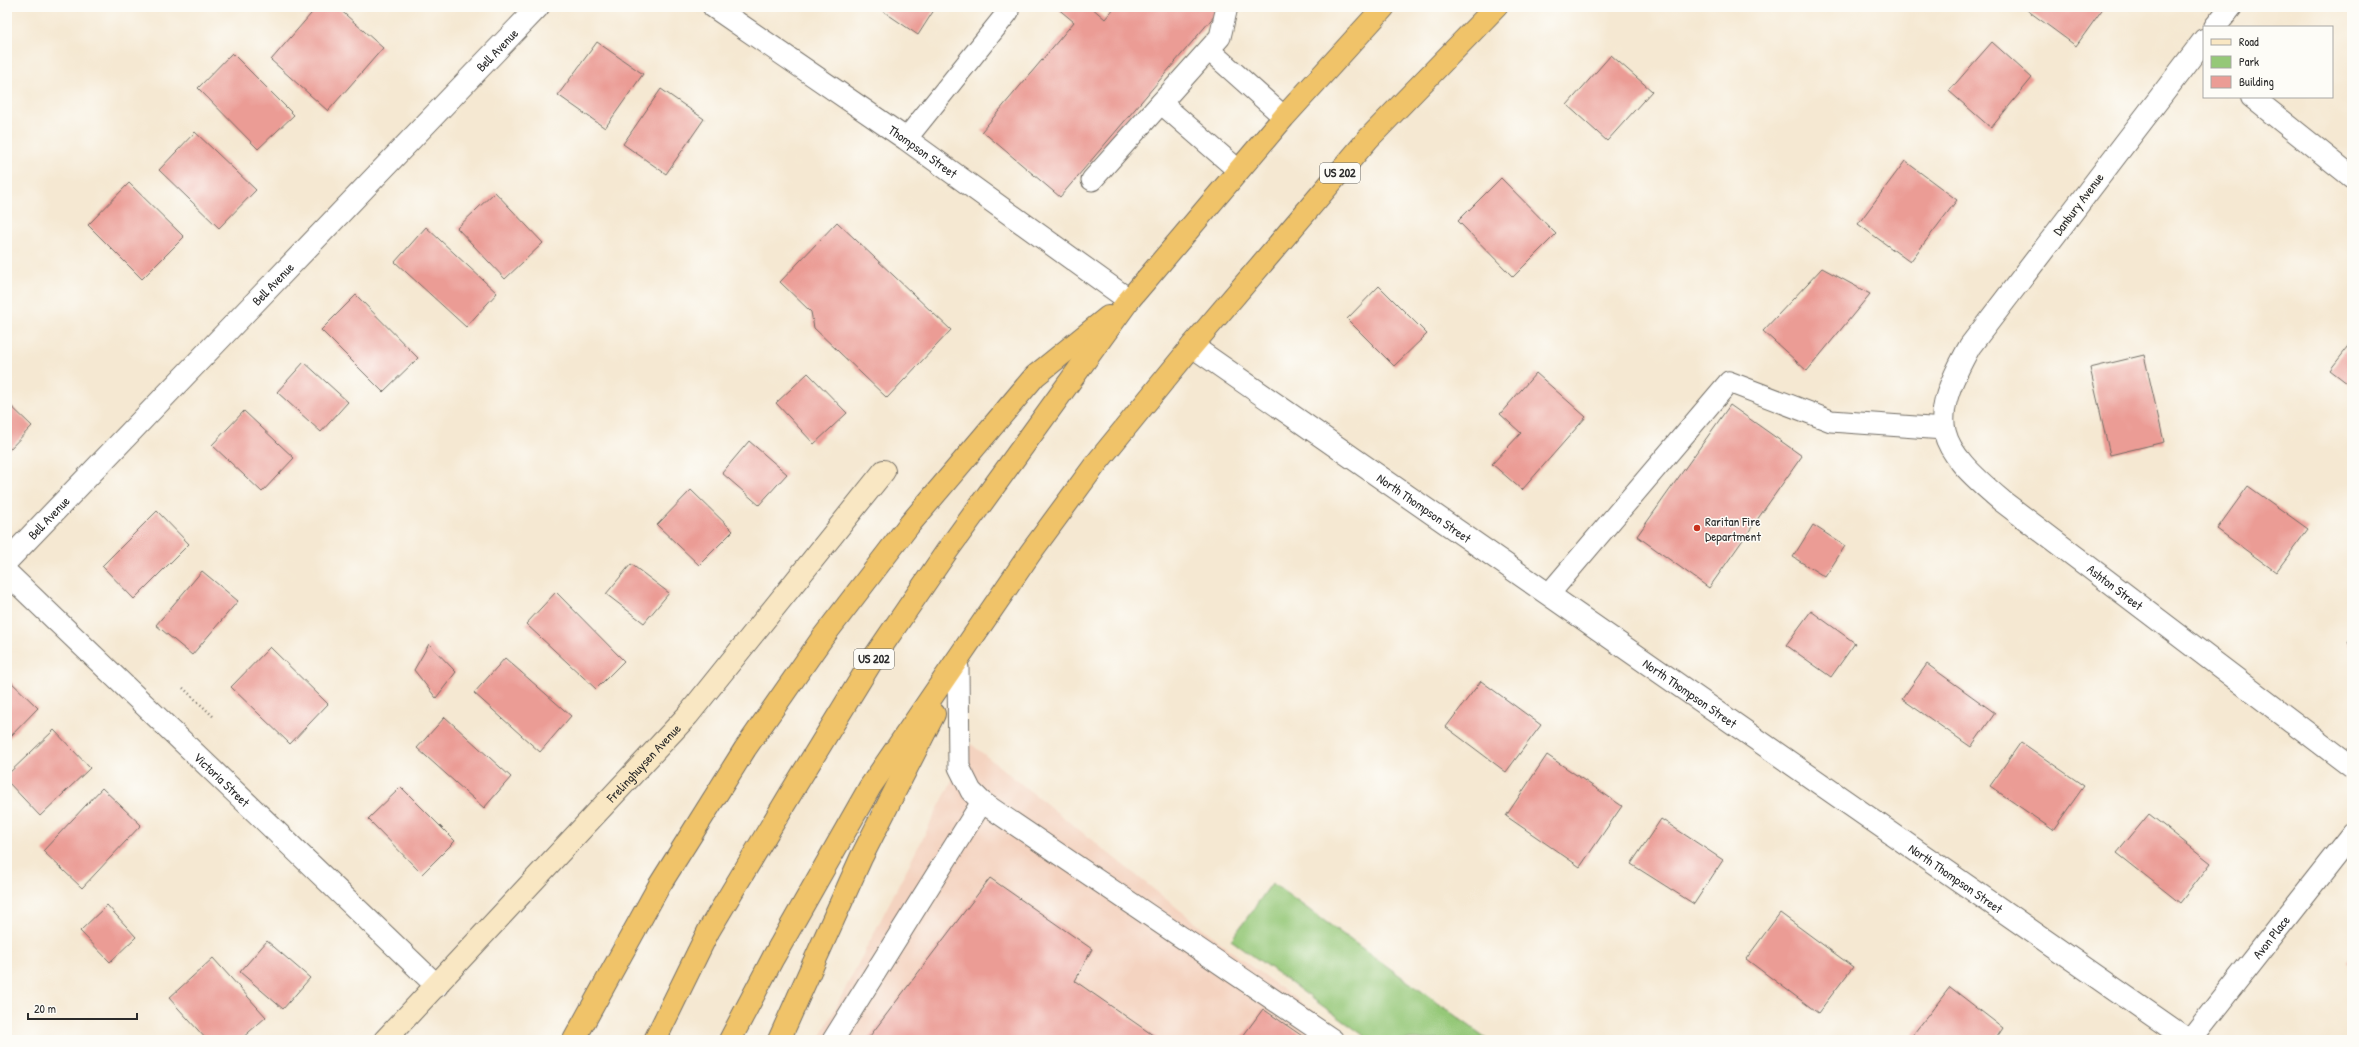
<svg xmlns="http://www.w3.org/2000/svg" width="2359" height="1047" viewBox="0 0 2359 1047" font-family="'Patrick Hand',sans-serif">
<rect width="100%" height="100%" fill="#fdfcf7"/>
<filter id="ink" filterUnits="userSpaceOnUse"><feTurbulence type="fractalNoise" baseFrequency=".025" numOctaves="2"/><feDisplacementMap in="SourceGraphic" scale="8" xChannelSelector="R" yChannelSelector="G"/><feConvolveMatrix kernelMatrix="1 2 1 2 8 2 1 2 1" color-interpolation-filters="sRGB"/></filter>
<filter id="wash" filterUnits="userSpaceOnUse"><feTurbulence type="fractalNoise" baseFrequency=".012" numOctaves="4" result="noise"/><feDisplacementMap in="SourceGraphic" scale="16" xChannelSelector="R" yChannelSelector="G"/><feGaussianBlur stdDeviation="0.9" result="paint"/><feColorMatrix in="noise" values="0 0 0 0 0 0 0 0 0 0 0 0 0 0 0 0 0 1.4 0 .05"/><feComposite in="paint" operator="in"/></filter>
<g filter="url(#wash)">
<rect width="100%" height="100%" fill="#f5e8d2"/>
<!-- built -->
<polygon fill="#f4d3c0" points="971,744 1249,965 1354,1040 819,1040"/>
<!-- green -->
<polygon fill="#95c878" stroke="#607a52" points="1272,883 1489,1040 1370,1040 1231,940"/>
<g id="blocks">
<!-- building -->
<g fill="#eb9c95">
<polygon points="317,7 337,7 383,48 328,111 271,60"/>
<polygon points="877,7 936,7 918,35"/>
<polygon points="1056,7 1091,7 1105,19 1115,7 1215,7 1216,14 1060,197 982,131 1074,22"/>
<polygon points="2029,7 2104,7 2076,46 2027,10"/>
<polygon points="597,42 643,74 605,128 558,95"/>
<polygon points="1992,42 2032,78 1991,128 1949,91"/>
<polygon points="232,53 294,115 258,149 198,88"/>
<polygon points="1611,55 1652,91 1607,141 1567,105"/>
<polygon points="661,89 704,119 666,174 623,144"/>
<polygon points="195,132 256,190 219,228 159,170"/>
<polygon points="1905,161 1957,200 1910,262 1858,224"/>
<polygon points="1501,178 1556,234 1513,277 1458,221"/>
<polygon points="129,183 184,237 142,279 88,225"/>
<polygon points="495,192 543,243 505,279 457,228"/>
<polygon points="837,222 951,330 887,398 814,328 811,312 780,282"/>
<polygon points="426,227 497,293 466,327 395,262"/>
<polygon points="1822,268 1870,294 1807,371 1763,331"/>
<polygon points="1379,286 1427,334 1394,366 1347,319"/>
<polygon points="356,295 418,358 383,392 321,330"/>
<polygon points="2352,342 2352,387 2330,370"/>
<polygon points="2144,355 2164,442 2110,455 2090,368"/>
<polygon points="304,362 348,402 321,432 277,392"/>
<polygon points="808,373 847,413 814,444 776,403"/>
<polygon points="1536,373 1586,417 1522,490 1492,464 1521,433 1500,414"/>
<polygon points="7,402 32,426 7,452"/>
<polygon points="1730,405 1802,456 1709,588 1637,536"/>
<polygon points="244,411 294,458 262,492 212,445"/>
<polygon points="749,441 787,474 759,505 722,473"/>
<polygon points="2248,486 2308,529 2276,572 2217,529"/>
<polygon points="691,490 733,531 699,565 657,525"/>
<polygon points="157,511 189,544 134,599 102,566"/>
<polygon points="1813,525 1845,546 1825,577 1793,557"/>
<polygon points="631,564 669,593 644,623 606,594"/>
<polygon points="202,571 238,601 192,655 156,625"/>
<polygon points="556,592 624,661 596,689 526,624"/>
<polygon points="1811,611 1855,643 1831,677 1786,645"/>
<polygon points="2352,637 2352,647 2348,643"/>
<polygon points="429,644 456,672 436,698 414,670"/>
<polygon points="270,647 328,704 290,744 231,687"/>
<polygon points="505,658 571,716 540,752 474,693"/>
<polygon points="1927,664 1995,713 1971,747 1902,699"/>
<polygon points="7,678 38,708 7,740"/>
<polygon points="1481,681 1541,725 1506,772 1446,727"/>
<polygon points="445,717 511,777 484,808 417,748"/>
<polygon points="54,730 90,768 40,816 7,781 7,775"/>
<polygon points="2021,742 2084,786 2053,830 1990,786"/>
<polygon points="1547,755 1622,806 1580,867 1506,816"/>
<polygon points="401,787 455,841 422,874 368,819"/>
<polygon points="102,788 141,825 82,888 43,851"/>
<polygon points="2149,814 2211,863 2180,903 2117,853"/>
<polygon points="1661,819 1723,860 1694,904 1631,864"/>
<polygon points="990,878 1092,949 1075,981 1160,1040 867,1040"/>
<polygon points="107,905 136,937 110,962 80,931"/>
<polygon points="1780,913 1853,967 1818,1013 1746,959"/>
<polygon points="267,941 310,978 283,1009 240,972"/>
<polygon points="2352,956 2352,967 2347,962"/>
<polygon points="213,958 266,1017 240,1040 207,1040 169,998"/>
<polygon points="1950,987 2003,1028 1995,1040 1918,1040 1912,1036"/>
<polygon points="1263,1009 1308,1040 1240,1040"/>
</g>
</g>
</g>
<g filter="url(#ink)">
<use href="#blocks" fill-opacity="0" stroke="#726d65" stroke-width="1"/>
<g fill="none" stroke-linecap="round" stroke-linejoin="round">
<!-- lane casing -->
<g stroke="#726d65" stroke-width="23">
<g id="lane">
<polyline points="1209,50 1284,117"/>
<polyline points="1161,103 1238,170"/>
<polyline points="906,139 1008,12"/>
<polyline points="1092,180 1220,37 1227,7"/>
<polyline points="1549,594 1729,382 1831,421 1944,429"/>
<polyline points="958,668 959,767 971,791 982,802"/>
<polyline points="833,1040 982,802 1333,1040"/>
</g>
</g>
<!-- street casing -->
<g stroke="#726d65" stroke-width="24">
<g id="street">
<path id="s1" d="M714,7L906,139L1129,300"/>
<polyline points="2215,27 2231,7"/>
<path id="s2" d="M2204,40L1970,346C1926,425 1936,445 2002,501L2352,767"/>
<polyline points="2252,97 2352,177"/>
<path id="s3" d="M1192,346L2188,1040"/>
<path id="s4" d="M7,561L538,7"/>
<path id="s5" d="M7,573L437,986"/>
<path id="s6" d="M2190,1040L2352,834"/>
</g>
</g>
<!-- secondary casing -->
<g stroke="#726d65" stroke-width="24">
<g id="secondary">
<path id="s7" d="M385,1040L688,715L884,471"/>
</g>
</g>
<!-- highway casing -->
<g stroke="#726d65" stroke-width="24">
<g id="highway">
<polyline points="574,1040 659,886 745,749 823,637 909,525 1035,376 1108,317"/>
<polyline points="655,1040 709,930 797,783 875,656 947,551 1129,300 1284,117 1384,7"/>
<polyline points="730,1040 773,958 870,787 1031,552 1095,465 1192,346 1368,139 1496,7"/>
<polyline points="779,1040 861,858 934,714"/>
</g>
</g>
<!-- path -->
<polyline stroke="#726d65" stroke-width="2.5" stroke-dasharray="1 3" stroke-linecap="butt" points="183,688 215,718"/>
<!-- lane -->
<use href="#lane" stroke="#fff" stroke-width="21"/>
<!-- street -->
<use href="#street" stroke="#fff" stroke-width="22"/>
<!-- secondary -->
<use href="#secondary" stroke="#f9e7c3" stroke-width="22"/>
<!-- highway -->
<use href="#highway" stroke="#f0c369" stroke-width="22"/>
</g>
</g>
<!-- markers -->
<circle fill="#c8321e" stroke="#fdfcf7" stroke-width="1.5" cx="1697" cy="528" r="4"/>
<g text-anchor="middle" stroke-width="3" stroke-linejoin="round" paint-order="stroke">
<!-- shield labels -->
<g fill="#fdfcf7" stroke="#6a6a68" stroke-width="1">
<rect x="1320" y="163" width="40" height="20" rx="3"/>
<rect x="854" y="649" width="40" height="20" rx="3"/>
</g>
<g font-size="12" font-weight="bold" fill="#2b2b2b">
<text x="1340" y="177">US 202</text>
<text x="874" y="663">US 202</text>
</g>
<!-- street labels -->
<g font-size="13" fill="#2b2b2b" stroke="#fdfcf7">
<text dy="5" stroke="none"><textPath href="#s4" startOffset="708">Bell Avenue</textPath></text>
<text dy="5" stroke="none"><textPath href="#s1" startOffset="254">Thompson Street</textPath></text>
<text transform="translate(2078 204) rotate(-53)" y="5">Danbury Avenue</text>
<text dy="5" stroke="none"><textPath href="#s4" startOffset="384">Bell Avenue</textPath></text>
<text dy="5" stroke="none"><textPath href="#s3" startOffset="283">North Thompson Street</textPath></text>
<text dy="5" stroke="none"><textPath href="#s4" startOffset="60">Bell Avenue</textPath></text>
<text dy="5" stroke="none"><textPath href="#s2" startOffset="710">Ashton Street</textPath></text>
<text dy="5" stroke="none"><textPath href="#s3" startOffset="607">North Thompson Street</textPath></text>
<text dy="5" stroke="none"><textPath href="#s7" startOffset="379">Frelinghuysen Avenue</textPath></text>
<text dy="5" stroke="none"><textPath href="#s5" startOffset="298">Victoria Street</textPath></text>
<text dy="5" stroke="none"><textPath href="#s3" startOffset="931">North Thompson Street</textPath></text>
<text dy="5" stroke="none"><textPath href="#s6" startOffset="131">Avon Place</textPath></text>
</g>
<!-- poi labels -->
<g font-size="13" fill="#2b2b2b" stroke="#fdfcf7" text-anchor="start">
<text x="1705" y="526">Raritan Fire<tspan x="1705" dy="15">Department</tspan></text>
</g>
</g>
<!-- margin -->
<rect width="2359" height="1047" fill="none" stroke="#fdfcf7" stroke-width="24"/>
<!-- legend -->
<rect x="2203" y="26" width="130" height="72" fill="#fdfcf7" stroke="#a9a8a5"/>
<rect x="2211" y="39" width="20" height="6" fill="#f9e7c3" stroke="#a9a8a5"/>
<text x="2239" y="46" font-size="12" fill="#2b2b2b">Road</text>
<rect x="2211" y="56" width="20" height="12" fill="#95c878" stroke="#a9a8a5"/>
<text x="2239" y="66" font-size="12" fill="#2b2b2b">Park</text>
<rect x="2211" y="76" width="20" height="12" fill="#eb9c95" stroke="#a9a8a5"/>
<text x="2239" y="86" font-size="12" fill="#2b2b2b">Building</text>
<!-- scale -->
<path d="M28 1013v6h109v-6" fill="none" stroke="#2b2b2b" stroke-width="2"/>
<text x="34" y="1013" font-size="12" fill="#2b2b2b" stroke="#fdfcf7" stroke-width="3" paint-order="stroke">20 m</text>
</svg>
